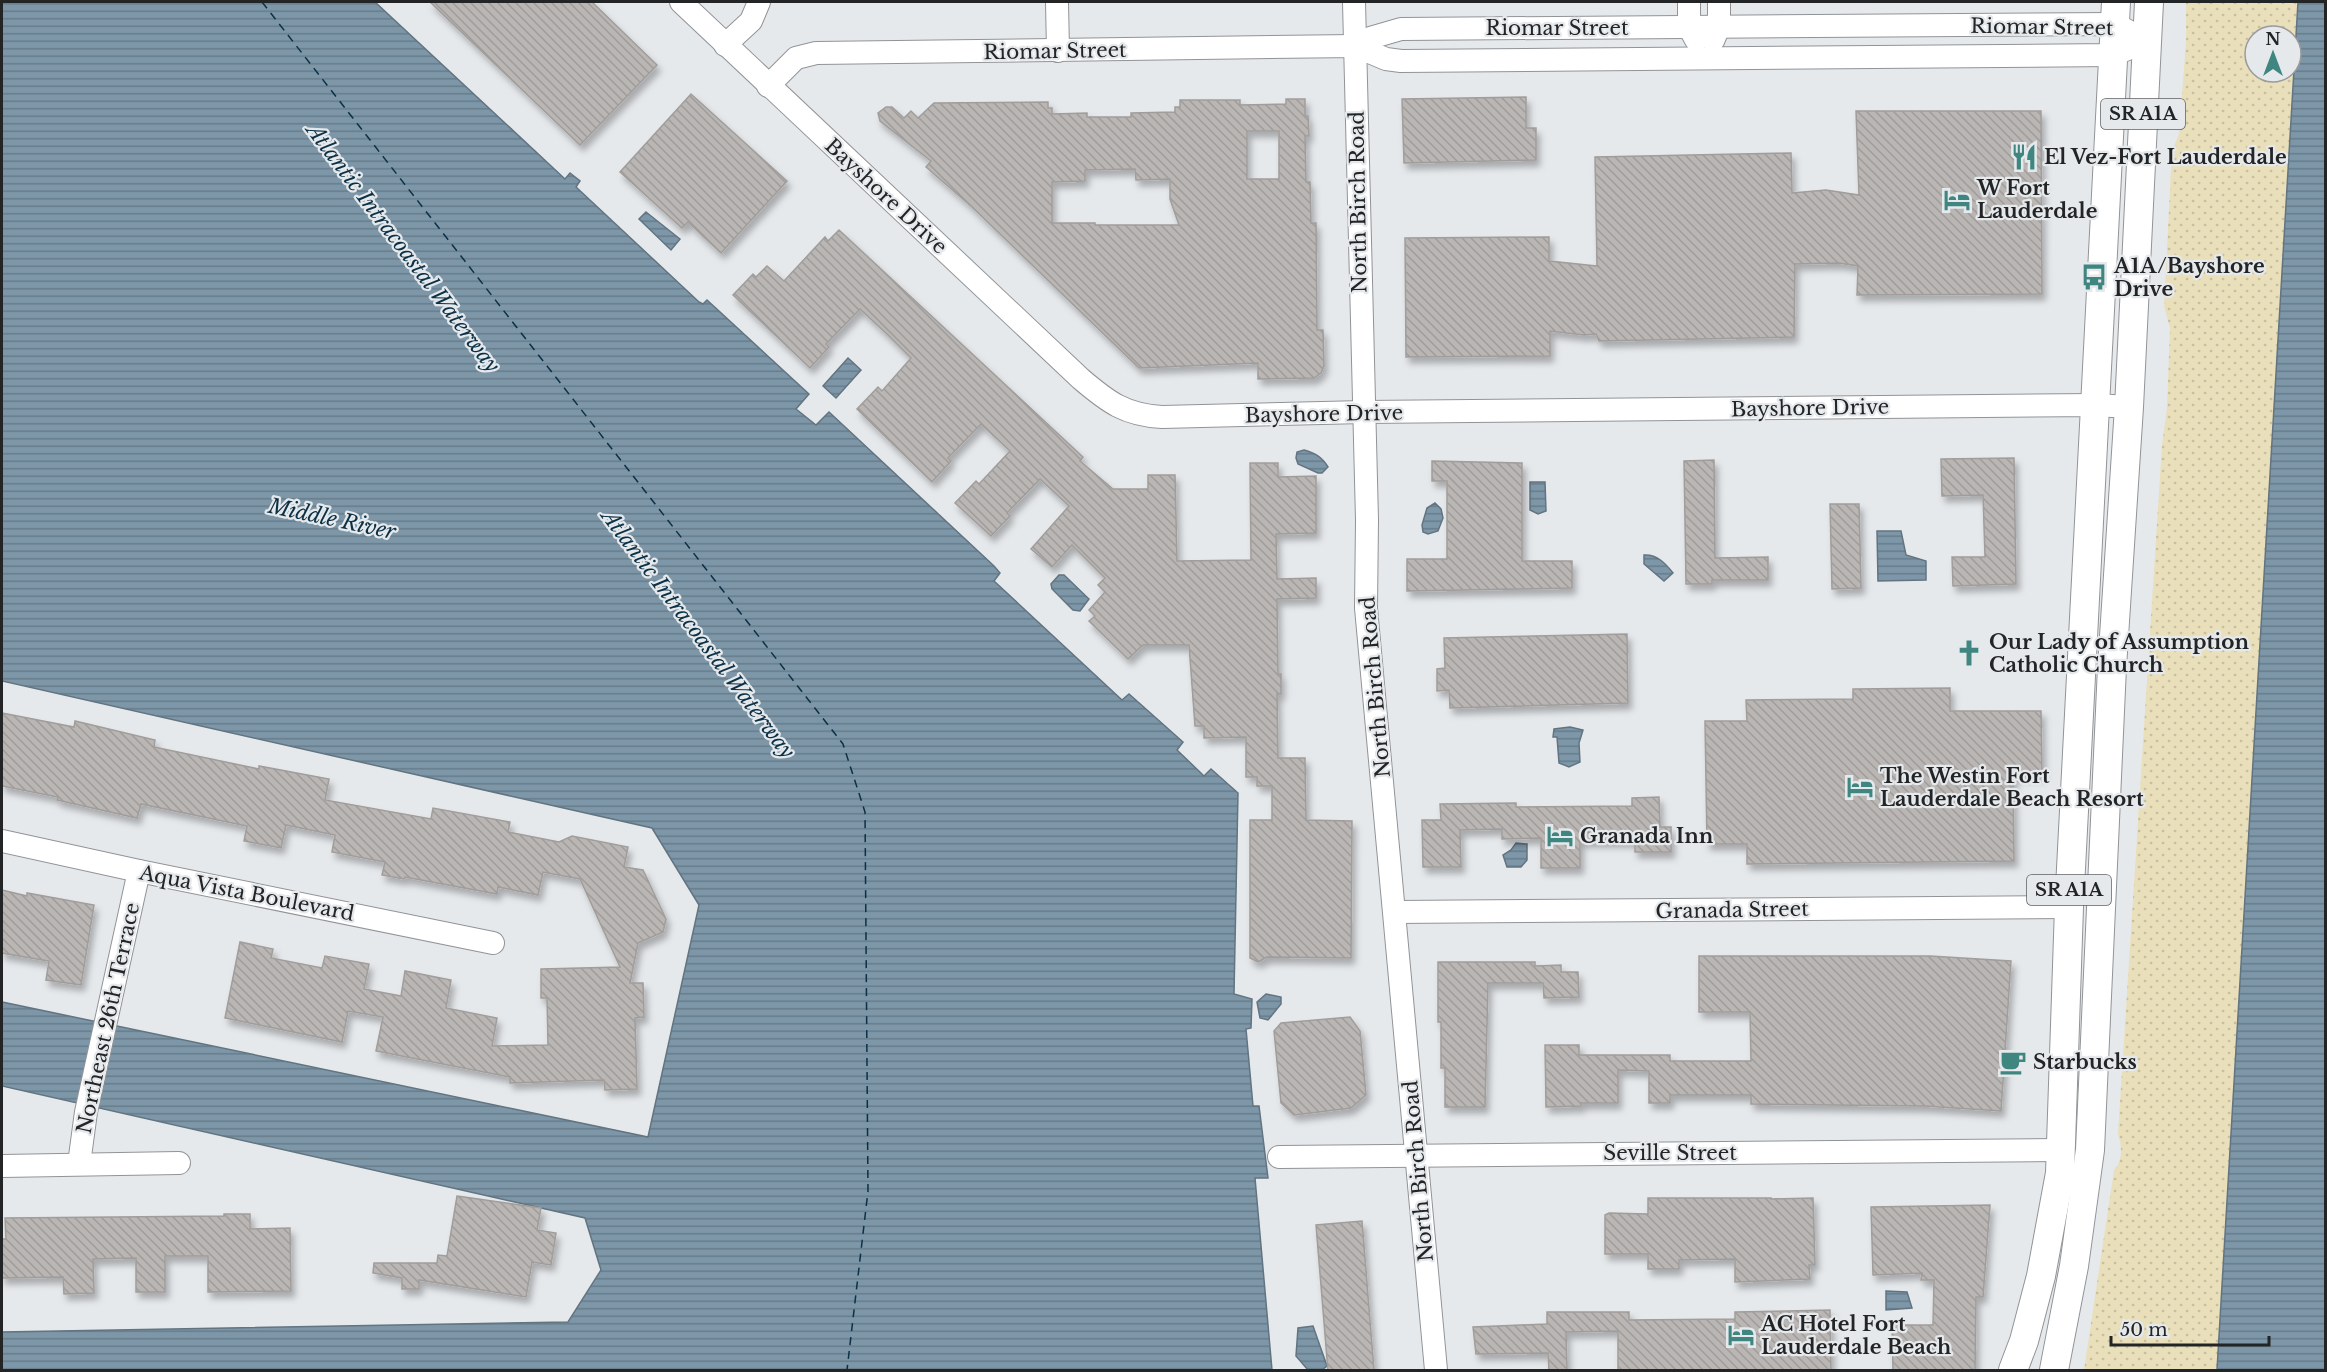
<svg xmlns="http://www.w3.org/2000/svg" width="2327" height="1372" viewBox="0 0 2327 1372" font-family="'Libre Baskerville',serif">
<defs>
<pattern id="sand-dots" width="8" height="8" patternUnits="userSpaceOnUse" patternTransform="scale(1.5)"><rect width="8" height="8" fill="#e9dfba"/><path d="M2 2h.1M6 6h.1" fill="none" stroke="#c8bfa0" stroke-width="1.8" stroke-linecap="round"/></pattern>
<pattern id="water-rules" width="6" height="5" patternUnits="userSpaceOnUse" patternTransform="scale(1.5)"><rect width="6" height="5" fill="#7d97a9"/><path d="M0 2.5h6" fill="none" stroke="#667b89"/></pattern>
<pattern id="building-back-hatch" width="6" height="6" patternUnits="userSpaceOnUse" patternTransform="scale(1.5)"><rect width="6" height="6" fill="#b9b6b4"/><path d="M-1 5l2 2M0 0l6 6M5-1l2 2" fill="none" stroke="#9f9c9b"/></pattern>
<filter id="shadow"><feDropShadow dx="3.5" dy="6" stdDeviation="3" flood-color="#0004"/></filter>
</defs>
<rect width="100%" height="100%" fill="#e6e9ec"/>
<!-- sand -->
<path fill="url(#sand-dots)" fill-rule="evenodd" d="M2186,2H2298L2217,1370H2084L2114,1170C2123,1161 2122,1145 2118,1134L2162,445L2167,408L2170,328L2164,306L2172,151L2179,134L2186,42ZM2255,36H2291V72H2255Z"/>
<!-- water -->
<g fill="url(#water-rules)" stroke="#627481" stroke-width="1.5">
<polygon points="2,2 375,2 565,179 570,173 580,181 576,187 699,302 703,304 707,300 809,394 796,409 816,425 829,412 994,566 1000,573 994,581 1122,700 1129,694 1183,742 1177,750 1204,776 1211,769 1238,793 1234,994 1252,999 1251,1028 1246,1029 1253,1106 1259,1106 1268,1178 1255,1178 1272,1370 2,1370 2,1332 568,1322 601,1270 585,1218 2,1086 2,1002 648,1137 699,905 652,828 2,681"/>
<polygon points="2298,2 2326,2 2325,1370 2217,1370"/>
<polygon points="646,212 680,239 671,250 639,219"/>
<polygon points="848,358 861,370 836,398 823,386"/>
<path d="M1304,450C1315,453 1322,457 1328,467L1322,473H1318L1298,464L1296,458L1297,452Z"/>
<polygon points="1530,482 1545,482 1546,511 1538,514 1530,510"/>
<polygon points="1435,503 1441,509 1443,518 1438,531 1428,534 1423,532 1422,525 1427,508"/>
<polygon points="1877,531 1901,531 1906,555 1926,561 1926,580 1878,581"/>
<path d="M1644,555C1657,554 1666,564 1673,573L1664,581L1644,564Z"/>
<polygon points="1059,575 1064,575 1089,599 1080,611 1073,610 1052,589 1051,584"/>
<polygon points="1570,727 1583,730 1579,743 1580,762 1569,767 1559,763 1557,737 1553,737 1554,729"/>
<polygon points="1516,843 1527,844 1527,860 1521,867 1507,867 1503,855 1511,850"/>
<polygon points="1266,994 1281,997 1281,1004 1268,1020 1260,1018 1257,1002"/>
<polygon points="1886,1291 1907,1292 1912,1308 1886,1310"/>
<polygon points="1313,1326 1327,1366 1322,1370 1308,1370 1296,1356 1298,1328"/>
</g>
<g fill="none" stroke-linecap="round" stroke-linejoin="round">
<!-- ferry -->
<polyline stroke="#0c3146" stroke-width="1.5" stroke-dasharray="8 6" stroke-linecap="butt" points="262,2 843,744 865,812 868,1191 847,1370"/>
</g>
<!-- building -->
<g fill="url(#building-back-hatch)" stroke="#a19d9b" stroke-width="1.5" fill-rule="evenodd" filter="url(#shadow)">
<polygon points="430,2 592,2 657,65 580,145"/>
<polygon points="691,94 787,181 721,253 688,222 682,228 620,172"/>
<polygon points="1526,97 1526,128 1536,128 1536,160 1404,163 1402,99"/>
<path d="M1286,99H1305V116H1308L1309,136H1305L1306,182H1310L1311,223H1316L1317,330H1323L1324,366L1321,373L1314,378L1258,379V363L1139,368L971,206L926,167L931,161L880,121L878,113L886,107H892L904,118L911,111L918,118L934,103L1048,102V108H1052V114L1087,113V117H1131V113L1175,112V107H1180V100H1240V105L1286,104ZM1247,131H1279V179H1247ZM1135,169L1136,180L1170,179V199L1179,225H1095V223H1052V182L1085,181V170Z"/>
<polygon points="1856,111 2041,111 2042,294 1857,295 1858,266 1839,263 1795,264 1794,337 1599,341 1596,334 1584,335 1550,331 1550,356 1406,357 1405,238 1549,237 1549,261 1597,266 1595,157 1791,153 1792,193 1826,190 1859,195"/>
<polygon points="839,230 1083,457 1080,461 1113,489 1148,489 1148,475 1175,475 1177,561 1251,560 1250,463 1278,463 1278,477 1316,476 1316,533 1276,534 1277,579 1316,578 1316,598 1277,599 1278,674 1281,674 1281,694 1277,694 1278,758 1305,758 1306,820 1352,821 1351,958 1267,957 1258,962 1250,958 1250,820 1272,820 1272,786 1257,786 1257,777 1246,777 1246,737 1204,738 1204,726 1195,726 1189,645 1143,645 1128,659 1089,621 1095,616 1089,610 1105,592 1098,585 1105,578 1072,545 1052,567 1031,549 1069,506 1040,479 1007,513 1010,516 991,536 955,503 976,481 979,484 1010,451 981,424 948,458 951,461 932,482 857,409 878,387 882,391 911,358 888,335 860,309 826,344 829,347 810,368 733,295 753,274 756,277 767,266 784,281 825,237 828,241"/>
<polygon points="2014,458 2016,584 1953,586 1952,557 1985,557 1983,495 1942,496 1941,459"/>
<polygon points="1714,460 1715,558 1768,557 1768,580 1712,580 1712,584 1686,584 1684,461"/>
<polygon points="1432,461 1522,463 1522,561 1572,561 1572,588 1407,591 1407,559 1447,559 1447,481 1432,481"/>
<polygon points="1830,504 1859,504 1861,588 1832,589"/>
<polygon points="1627,634 1628,703 1450,708 1449,690 1437,691 1437,669 1445,668 1444,638"/>
<polygon points="1950,688 1950,711 2041,711 2042,775 2013,775 2014,861 1747,864 1747,844 1707,844 1705,721 1747,721 1746,700 1853,699 1853,689"/>
<polygon points="2,713 74,727 75,721 155,740 154,747 259,769 259,766 329,779 325,800 431,819 433,808 510,822 508,832 559,842 572,836 628,847 624,867 643,870 666,919 663,932 638,943 630,983 643,983 644,1017 635,1018 637,1089 605,1090 604,1080 510,1083 510,1077 376,1051 383,1017 348,1011 342,1042 225,1018 240,942 273,949 271,958 322,968 325,956 369,964 364,989 401,996 405,971 451,980 446,1008 497,1018 492,1046 548,1045 547,998 541,998 541,969 620,967 580,879 543,872 538,895 498,887 497,894 405,877 404,879 382,875 385,862 332,852 335,835 286,825 281,848 244,841 247,826 141,804 137,818 57,800 58,797 2,786"/>
<polygon points="1659,797 1660,827 1671,827 1671,852 1635,852 1635,841 1580,841 1580,868 1541,868 1541,838 1502,839 1502,829 1460,830 1461,867 1423,867 1422,820 1441,820 1440,804 1516,803 1516,807 1632,806 1632,798"/>
<polygon points="2,890 27,896 27,893 94,905 81,985 46,980 49,961 2,953"/>
<polygon points="1699,956 1930,956 2011,961 2001,1111 1925,1106 1751,1104 1751,1095 1670,1095 1670,1103 1649,1103 1649,1071 1618,1070 1618,1103 1581,1103 1581,1106 1546,1107 1545,1045 1579,1045 1579,1055 1670,1055 1670,1061 1751,1061 1750,1012 1699,1012"/>
<polygon points="1438,962 1535,962 1535,966 1561,965 1561,972 1578,972 1579,997 1544,998 1543,983 1488,983 1485,1107 1445,1107 1445,1068 1441,1068 1441,1022 1438,1022"/>
<polygon points="1350,1017 1360,1031 1366,1095 1351,1108 1294,1115 1281,1103 1274,1031 1281,1023"/>
<polygon points="457,1196 541,1208 537,1230 556,1233 551,1265 532,1262 526,1297 419,1280 419,1289 402,1289 402,1278 373,1273 374,1263 437,1263 438,1255 447,1256"/>
<polygon points="1648,1198 1771,1198 1771,1199 1813,1198 1815,1265 1809,1265 1810,1279 1735,1282 1735,1259 1679,1260 1679,1269 1648,1269 1648,1254 1605,1254 1605,1215 1609,1213 1648,1214"/>
<polygon points="1990,1205 1983,1297 1976,1297 1975,1371 1893,1371 1892,1325 1933,1325 1934,1280 1921,1280 1922,1273 1873,1275 1871,1207"/>
<polygon points="224,1214 250,1214 250,1229 290,1228 291,1291 208,1292 208,1256 165,1256 165,1292 136,1292 136,1258 93,1259 94,1293 64,1294 63,1277 2,1278 2,1239 6,1239 5,1218 224,1216"/>
<polygon points="1362,1221 1374,1371 1328,1371 1316,1225"/>
<polygon points="1830,1310 1831,1371 1618,1371 1618,1331 1566,1332 1567,1371 1549,1371 1548,1353 1476,1354 1473,1327 1547,1324 1547,1312 1629,1312 1629,1320 1735,1319 1735,1312"/>
</g>
<g fill="none" stroke-linecap="round" stroke-linejoin="round">
<!-- minor casing -->
<g stroke="#919497" stroke-width="24">
<g id="minor">
<path d="M681,2L1081,379C1108,402 1125,415 1162,417L1364,412L2096,405L2129,407"/>
<polyline points="1057,2 1058,51"/>
<polyline points="1354,2 1367,520 1366,608 1436,1370"/>
<polyline points="1689,2 1689,27 1696,40"/>
<polyline points="1713,41 1719,27 1719,2"/>
<polyline points="725,45 751,21 759,2"/>
<polyline points="1355,46 1370,38 1401,29 2115,24 2128,31"/>
<polyline points="768,86 796,58 816,53 1355,46 1386,59 1401,61 2113,55 2147,41"/>
<polyline points="2,841 139,871 493,943"/>
<polyline points="1395,912 2069,907"/>
<polyline points="1279,1157 2061,1150"/>
<polyline points="79,1164 86,1112 139,871"/>
<polyline points="2,1166 179,1163"/>
</g>
</g>
<!-- major casing -->
<g stroke="#919497" stroke-width="30">
<g id="major">
<polyline points="2013,1370 2024,1341 2041,1276 2060,1173 2069,907 2116,2"/>
<polyline points="2054,1370 2074,1266 2090,1150 2112,667 2129,407 2149,2"/>
</g>
</g>
<!-- minor -->
<use href="#minor" stroke="#fff" stroke-width="22"/>
<!-- major -->
<use href="#major" stroke="#fff" stroke-width="28"/>
</g>
<!-- icons -->
<defs>
<g id="restaurant-bare" transform="scale(2.07)"><path d="M-5-6h1v4h1v-4h1v4h1v-4h1v5L-1.5 .5V6h-2V.5L-5-1ZM5-6V6H3V1.5H1.5Q1.5-4 5-6Z" fill="#3f8681" stroke="#e6e9ec" stroke-width="2.5" paint-order="stroke"/></g>
<g id="hotel-bare" transform="scale(2.07)"><path d="M-6-4.5h1.5V1H6V5H4.5V3h-9V5H-6ZM-4 0a1.8 1.8 0 1 1 3.6 0ZM.5 0V-2.5h3Q6-2.5 6 0Z" fill="#3f8681" stroke="#e6e9ec" stroke-width="2.5" paint-order="stroke"/></g>
<g id="bus-bare" transform="scale(2.07)"><path d="M-5-6H5V4H4V6H2V4H-2V6H-4V4H-5ZM-3.5-4V0h7V-4ZM-3.5 1.2v1.5H-2V1.2ZM2 1.2v1.5H3.5V1.2Z" fill="#3f8681" stroke="#e6e9ec" stroke-width="2.5" paint-order="stroke"/></g>
<g id="church-bare" transform="scale(2.07)"><path d="M-1.2-6h2.4v3.5h3.3v2.4h-3.3V6h-2.4V-.1h-3.3v-2.4h3.3Z" fill="#3f8681" stroke="#e6e9ec" stroke-width="2.5" paint-order="stroke"/></g>
<g id="cafe-bare" transform="scale(2.07)"><path d="M-5.5-4.5H6V0H3Q3 3.5 0 3.5H-2.5Q-5.5 3.5-5.5 0ZM3-3.2v2h1.7v-2ZM-6 4.5H4V6H-6Z" fill="#3f8681" stroke="#e6e9ec" stroke-width="2.5" paint-order="stroke"/></g>
</defs>
<g fill-rule="evenodd">
<use href="#restaurant-bare" x="2024" y="157"/>
<use href="#hotel-bare" x="1957" y="200"/>
<use href="#bus-bare" x="2094" y="277"/>
<use href="#church-bare" x="1969" y="653"/>
<use href="#hotel-bare" x="1860" y="787"/>
<use href="#hotel-bare" x="1560" y="836"/>
<use href="#cafe-bare" x="2013" y="1062"/>
<use href="#hotel-bare" x="1741" y="1335"/>
</g>
<g text-anchor="middle" stroke-width="4.5" stroke-linejoin="round" paint-order="stroke">
<!-- shield labels -->
<g fill="#e6e9ec" stroke="#5e5f61" stroke-width="1.5">
<rect x="2101" y="99" width="84" height="30" rx="4.5"/>
<rect x="2027" y="875" width="84" height="30" rx="4.5"/>
</g>
<g font-size="18" font-weight="bold" fill="#232425">
<text x="2143" y="120">SR A1A</text>
<text x="2069" y="896">SR A1A</text>
</g>
<!-- street labels -->
<g font-size="20" fill="#232425" stroke="#e6e9ec">
<text transform="translate(2042 27) rotate(1)" y="7">Riomar Street</text>
<text x="1557" y="35">Riomar Street</text>
<text transform="translate(1055 51) rotate(-1)" y="7">Riomar Street</text>
<text transform="translate(886 196) rotate(43)" y="7">Bayshore Drive</text>
<text transform="translate(1358 202) rotate(-91)" y="7">North Birch Road</text>
<text transform="translate(1810 408) rotate(-1)" y="7">Bayshore Drive</text>
<text transform="translate(1324 414) rotate(-1)" y="7">Bayshore Drive</text>
<text transform="translate(1375 687) rotate(-95)" y="7">North Birch Road</text>
<text transform="translate(247 893) rotate(11)" y="7">Aqua Vista Boulevard</text>
<text transform="translate(1732 910) rotate(-1)" y="7">Granada Street</text>
<text transform="translate(108 1018) rotate(-78)" y="7">Northeast 26th Terrace</text>
<text x="1670" y="1160">Seville Street</text>
<text transform="translate(1418 1171) rotate(-95)" y="7">North Birch Road</text>
</g>
<!-- poi labels -->
<g font-size="20" font-weight="bold" fill="#232425" stroke="#e6e9ec" text-anchor="start">
<text x="2044" y="164">El Vez-Fort Lauderdale</text>
<text x="1977" y="195">W Fort<tspan x="1977" dy="23">Lauderdale</tspan></text>
<text x="2114" y="273">A1A/Bayshore<tspan x="2114" dy="23">Drive</tspan></text>
<text x="1989" y="649">Our Lady of Assumption<tspan x="1989" dy="23">Catholic Church</tspan></text>
<text x="1880" y="783">The Westin Fort<tspan x="1880" dy="23">Lauderdale Beach Resort</tspan></text>
<text x="1580" y="843">Granada Inn</text>
<text x="2033" y="1069">Starbucks</text>
<text x="1761" y="1331">AC Hotel Fort<tspan x="1761" dy="23">Lauderdale Beach</tspan></text>
</g>
<!-- water labels -->
<g font-size="21" font-style="italic" fill="#0c3146" stroke="#e6e9ec">
<text transform="translate(403 248) rotate(53)" y="7">Atlantic Intracoastal Waterway</text>
<text transform="translate(332 519) rotate(12)" y="7">Middle River</text>
<text transform="translate(698 634) rotate(53)" y="7">Atlantic Intracoastal Waterway</text>
</g>
</g>
<!-- border -->
<rect width="2327" height="1372" fill="none" stroke="#232425" stroke-width="6"/>
<!-- north arrow -->
<g transform="translate(2273 54)"><circle r="28" fill="#e6e9ec" stroke="#989a9c" stroke-width="1.5"/>
<path d="M0-4.5L10 22L0 15L-10 22Z" fill="#3f8681"/>
<text y="-9" font-size="16" font-weight="bold" text-anchor="middle" fill="#232425">N</text>
</g>
<!-- scale -->
<path d="M2111 1336v9h158v-9" fill="none" stroke="#232425" stroke-width="3"/>
<text x="2120" y="1336" font-size="18" fill="#232425" stroke="#e6e9ec" stroke-width="4.5" paint-order="stroke">50 m</text>
</svg>
